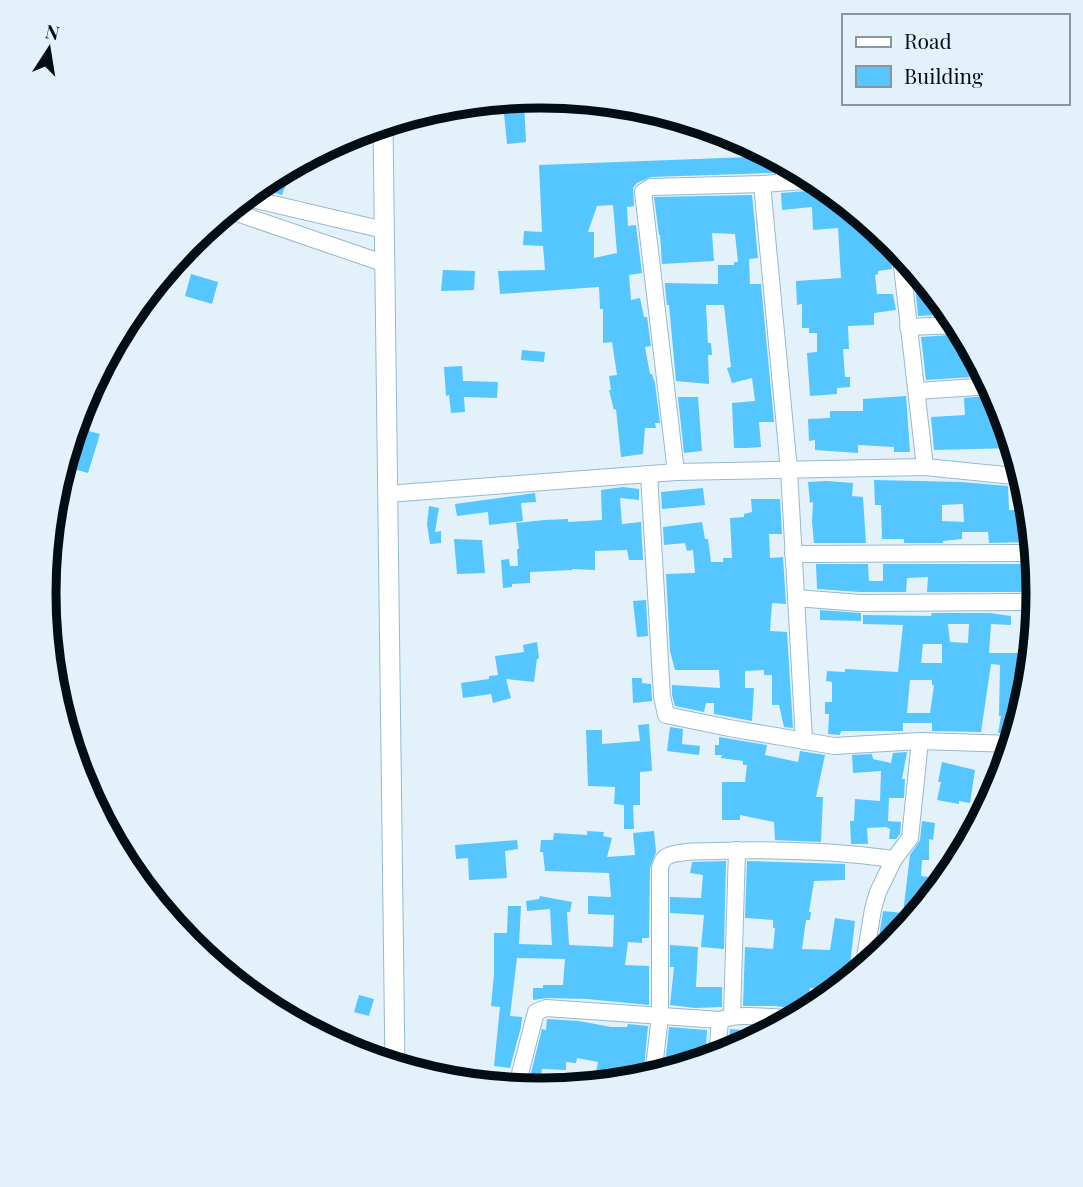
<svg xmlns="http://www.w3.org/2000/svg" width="1083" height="1187" viewBox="0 0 1083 1187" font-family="'Playfair Display',serif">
<rect width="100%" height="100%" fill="#e3f2fa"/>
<!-- building -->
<g fill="#55c6ff" fill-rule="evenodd">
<polygon points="524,101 526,142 507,144 503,103"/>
<path d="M750,143L776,157L773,173L651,177L637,183L633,188L634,206L627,207L628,226L636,225L642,273L629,275L631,300L640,298L644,317H647L651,346L645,347L650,374H652L655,383L660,423H655L656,428H645L643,454L621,457L616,409L614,410L609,390H611L609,376L617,375L612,342L603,343V309H600L599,287L500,294L498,271L545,270L543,246L523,245L524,231L542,232L539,165L749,157ZM613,205L617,253L594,258V232H588L597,206Z"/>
<polygon points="266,179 286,184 282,195 256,187"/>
<polygon points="827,187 890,238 892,269 878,271 878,274 875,275 877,294 893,294 896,310 874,313 874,325 848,326 849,349 843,349 845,377 850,377 850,387 837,388 837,394 810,396 807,353 817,352 817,333 809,333 809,328 802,328 802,304 797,305 796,281 841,278 838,228 813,230 812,207 782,210 781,193 820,190"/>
<polygon points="752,195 758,258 749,259 750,284 761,284 774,422 759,422 761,447 747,448 734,448 732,403 755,401 752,378 732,383 727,368 731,367 724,305 706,305 708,343 711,343 712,355 708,355 709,384 676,381 669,305 667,305 665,286 665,283 718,284 718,265 734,265 734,262 738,262 735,234 712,233 714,261 662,264 660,235 659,235 654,197"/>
<polygon points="913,265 938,296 939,315 918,316"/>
<polygon points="443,270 475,271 474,290 441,291"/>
<polygon points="191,274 218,282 212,304 185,296"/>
<polygon points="965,334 973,349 968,350 970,370 983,368 987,376 926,380 921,337"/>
<polygon points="522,350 545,352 544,362 521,360"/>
<polygon points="462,366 463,381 498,382 497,398 464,397 465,412 451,413 449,395 446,396 444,367"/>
<polygon points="997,395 1002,404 1001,427 1008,426 1015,448 934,450 931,417 965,415 964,398"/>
<polygon points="906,396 910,452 894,452 894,447 858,445 858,453 815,450 815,440 809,441 808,419 830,418 830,411 863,411 863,399"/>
<polygon points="678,397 698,397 702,451 684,453"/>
<polygon points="74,427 100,434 88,473 63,466"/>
<path d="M874,480L961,482L1008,486L1009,510H1029V532H1033V542L989,543L988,532H962V539L943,541V543H904V539H882L881,505H875ZM963,504L964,522L942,521V505Z"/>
<polygon points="827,481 853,483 852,496 863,497 866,543 814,543 812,522 813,502 810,503 808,482"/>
<polygon points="623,487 639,489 639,500 620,498 622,524 641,522 643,560 629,560 627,550 595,551 595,570 572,569 572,570 530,572 530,583 512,584 512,587 503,588 501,560 509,559 510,566 518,566 517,549 519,549 516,523 544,520 568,519 568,522 602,520 601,490"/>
<polygon points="703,488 705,505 662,509 661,492"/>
<polygon points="535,493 536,502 521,503 523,521 489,525 488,512 457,516 455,504"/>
<polygon points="751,499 780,499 782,534 769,534 770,558 783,557 786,604 772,603 770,631 787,632 793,728 784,727 779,705 772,705 772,675 764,675 764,670 745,671 745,688 754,688 752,721 714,714 714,703 706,703 704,712 675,706 672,695 672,685 720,688 719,670 675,670 670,651 666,574 695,573 693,550 687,551 685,543 664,545 663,527 702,522 705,539 708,539 711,562 723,562 723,558 732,558 730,518 744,517 744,514 752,512"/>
<polygon points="429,506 439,508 435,532 441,531 441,543 430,544 427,524"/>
<polygon points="454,539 482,540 485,573 457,574"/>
<polygon points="816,564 868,564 869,581 883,581 883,564 1025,564 1027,578 1038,579 1037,590 1031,592 927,592 928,577 907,578 906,592 860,592 817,589"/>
<polygon points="646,600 648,636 637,637 633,601"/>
<polygon points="820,610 861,613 861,621 820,620"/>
<path d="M932,613H990L1011,616V625L991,624L989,653H1033L1031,674H1027L1029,691L1015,692V718L1021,719L1016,734L998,733L1001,716H999L1000,665L991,664L981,732L932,731V723H903V731H841L840,735L828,734L829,714H825V702H832V682L826,681L827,671L845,672V669L898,672L903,625L863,624V615L931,616ZM948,624H969L968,643L950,642ZM923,644H942V663H921ZM910,680H932V685H934L930,713H907Z"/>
<polygon points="537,642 539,658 537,659 534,682 506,679 511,698 493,703 491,694 463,698 461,683 489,679 489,676 498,675 495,656 524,652 523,645"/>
<polygon points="632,678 642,678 642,683 651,684 652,701 633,703"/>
<polygon points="649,724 652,771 640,772 640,805 633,805 634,829 624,829 624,805 614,804 615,787 588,786 586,730 602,730 602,744 640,741 638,725"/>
<polygon points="670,727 683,729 682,744 700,746 699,755 667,751"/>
<polygon points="719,737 767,745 765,755 798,762 800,751 825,755 816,797 823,797 821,842 775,840 774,822 740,815 740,820 722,820 722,782 745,782 747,765 743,765 743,761 721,758 722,755 715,755 715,745 719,745"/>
<polygon points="907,752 902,779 905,779 904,798 889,798 888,821 901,822 900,834 896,839 889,839 890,829 886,827 867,828 868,844 851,844 850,821 854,821 855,799 880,801 881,771 853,773 852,755 872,754 873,759 891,763 893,753"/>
<polygon points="994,754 1010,755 1001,784 985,814 983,814"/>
<polygon points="942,762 975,770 970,803 959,801 959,804 937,800 941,782 938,782"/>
<polygon points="922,821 935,823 933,840 929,839 929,860 922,860 921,876 929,877 924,909 894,945 894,936 879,937 883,911 903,913 910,855 920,840"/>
<polygon points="587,831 604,832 603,836 612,838 607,857 635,855 633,833 654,831 656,852 650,868 649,938 642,938 642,943 628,942 625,965 649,966 649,1005 587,999 547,998 533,1000 533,988 543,988 543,985 563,985 565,959 517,958 510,1016 522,1017 521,1027 510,1068 494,1066 500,1007 491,1006 494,974 494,933 507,933 508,906 521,906 519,944 552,945 550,909 527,911 526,901 539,899 540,896 572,902 570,912 567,912 569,945 613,947 614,915 588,914 588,896 611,897 609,873 545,871 543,852 540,852 541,840 553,840 554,833 587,835"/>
<polygon points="517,840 518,849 505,851 507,878 469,880 468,858 456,859 455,845"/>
<polygon points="726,861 724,949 701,947 704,915 670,913 670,897 701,898 703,875 690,873 692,862"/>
<polygon points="747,861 845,864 845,880 814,881 809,912 811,912 810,920 806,920 802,949 830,950 835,918 855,921 849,974 853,974 855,977 828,999 828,989 810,988 805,1014 796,1019 796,1009 775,1006 743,1006 745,947 773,949 775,928 773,928 773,920 745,918"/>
<polygon points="670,945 698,947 696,987 722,987 722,1007 695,1008 670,1005 674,967 670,967"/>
<polygon points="359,995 374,999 369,1016 354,1012"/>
<polygon points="547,1019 579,1021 611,1027 627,1027 628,1024 648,1026 643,1080 594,1086 598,1062 577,1058 576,1063 566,1062 566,1070 542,1069 539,1091 527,1089 542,1029 546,1030"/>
<polygon points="669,1027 707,1030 705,1062 664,1074"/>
<polygon points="730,1029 754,1031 753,1035 764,1036 728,1055"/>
</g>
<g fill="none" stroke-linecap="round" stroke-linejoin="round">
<!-- minor casing -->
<g stroke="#96b9cd" stroke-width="18">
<g id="minor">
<polyline points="783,182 785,162"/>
<polyline points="762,184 789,470 804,741"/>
<polyline points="243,197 384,230"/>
<polyline points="228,210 383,263"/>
<polyline points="900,249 925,467"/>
<polyline points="908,327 960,325"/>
<polyline points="917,391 992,386"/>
<polyline points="676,472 643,192 651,187 762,184 819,180"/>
<polyline points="649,474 662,696 666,715 729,728 834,746 920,741 1013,744"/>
<polyline points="387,494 676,472 925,467 1024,477"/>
<polyline points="793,554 1035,553"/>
<polyline points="796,598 860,603 1033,602 1039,600"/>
<polyline points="863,970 873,909 878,892 894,859 910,838 920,741"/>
<polyline points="732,1016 737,850"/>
<polyline points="717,1058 720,1020"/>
<path d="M653,1077L660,1016V868C661,863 663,858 668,856C682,850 702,852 716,851C776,849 834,851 894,859"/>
<path d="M516,1089L536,1012L546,1008L720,1020C740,1013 763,1017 785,1018L786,1024"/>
</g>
</g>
<!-- major casing -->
<g stroke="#96b9cd" stroke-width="21">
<polyline id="major" points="383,124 395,1067"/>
</g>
<!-- minor -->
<use href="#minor" stroke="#fff" stroke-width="16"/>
<!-- major -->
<use href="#major" stroke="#fff" stroke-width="19"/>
</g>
<!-- crop -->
<path d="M0 0H1083V1187H0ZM56 593a485 485 0 1 1 970 0a485 485 0 1 1-970 0Z" fill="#e3f2fa" fill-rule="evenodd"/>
<path fill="none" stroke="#030d14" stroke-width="9" d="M56 593a485 485 0 1 1 970 0a485 485 0 1 1-970 0Z"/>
<!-- legend -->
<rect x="842" y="14" width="228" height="91" fill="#e3f2fa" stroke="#89969e" stroke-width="2"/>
<rect x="856" y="37" width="35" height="10" fill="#ffffff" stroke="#89969e" stroke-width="2"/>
<text x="904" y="49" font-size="21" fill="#030d14">Road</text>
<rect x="856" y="66" width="35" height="21" fill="#55c6ff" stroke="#89969e" stroke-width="2"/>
<text x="904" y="84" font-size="21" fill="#030d14">Building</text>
<!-- north arrow -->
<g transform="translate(49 49) rotate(12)" stroke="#e3f2fa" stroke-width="5" paint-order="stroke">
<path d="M0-5L12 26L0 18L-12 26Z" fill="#030d14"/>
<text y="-10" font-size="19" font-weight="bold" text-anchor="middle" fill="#030d14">N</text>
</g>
</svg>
